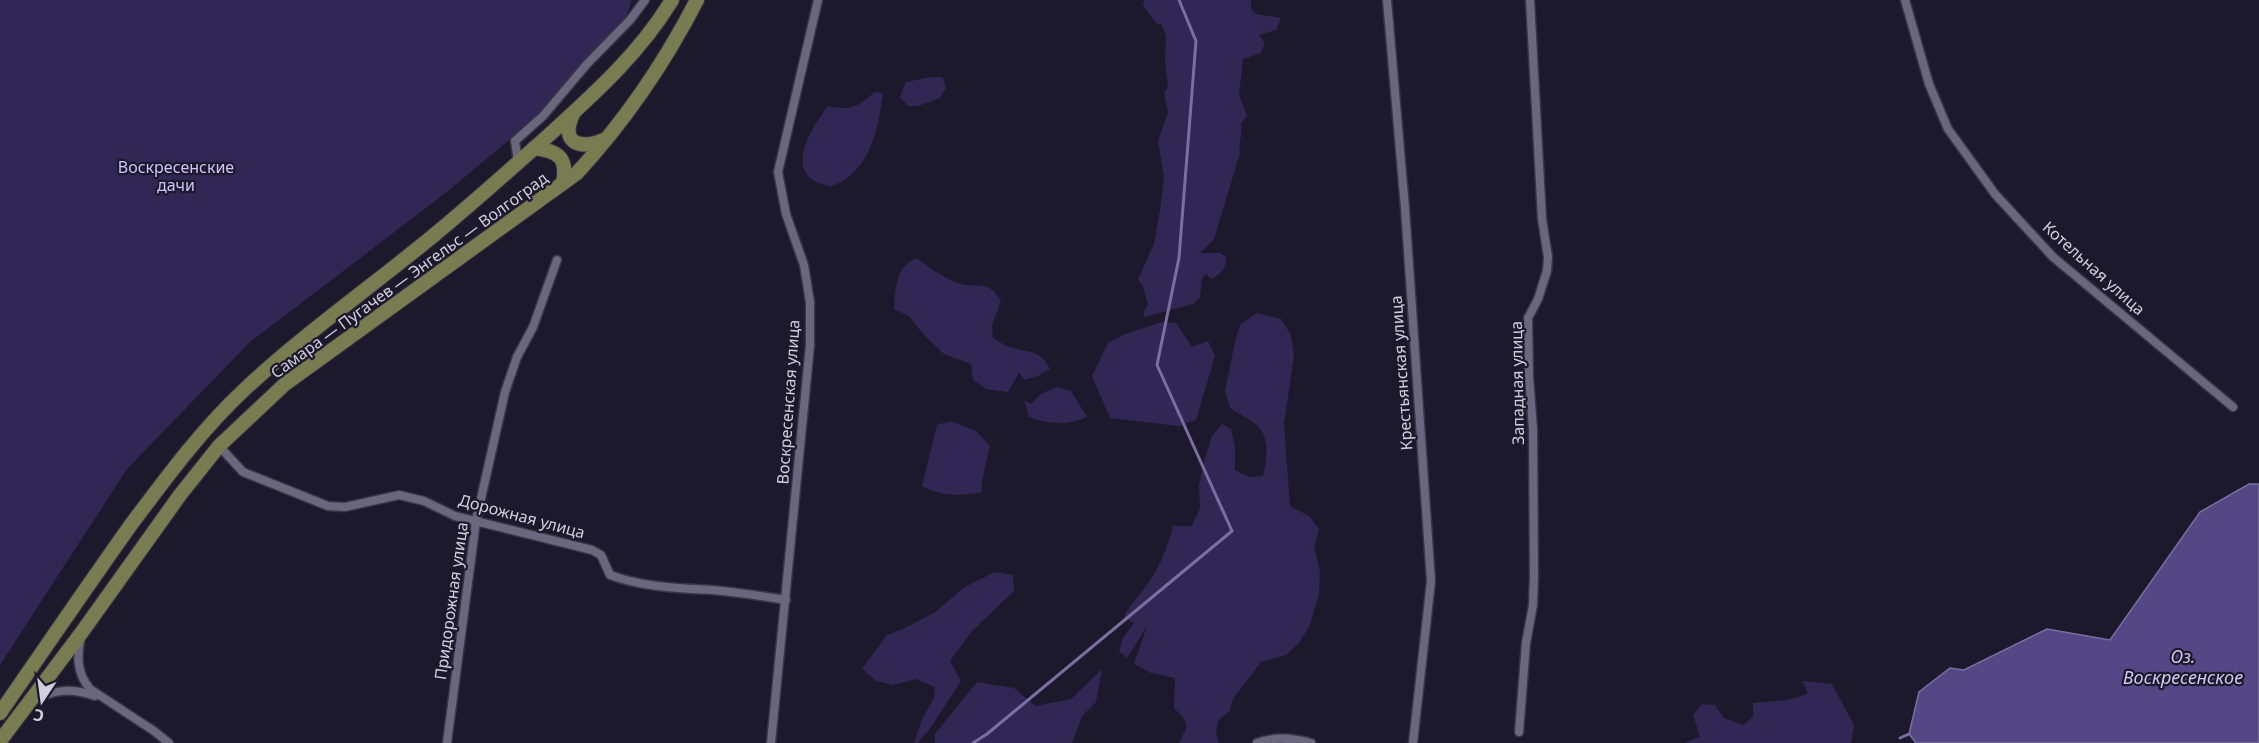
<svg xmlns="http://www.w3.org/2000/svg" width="2259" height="743" viewBox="0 0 2259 743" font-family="'Noto Sans',sans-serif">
<rect width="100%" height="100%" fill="#1d192c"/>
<!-- green -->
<g fill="#322655">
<polygon points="0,0 632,0 624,22 568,91 443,195 250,342 127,469 0,665"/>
<path d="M1144,0H1251V9L1256,14L1281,18L1276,30L1259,35L1265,44L1261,53L1243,59L1239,95L1247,116L1241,123C1243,134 1238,142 1240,153L1214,239L1200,253H1220L1226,257C1226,269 1221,274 1211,279L1206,274L1202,278L1200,297L1193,304L1144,317V311L1148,304L1143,287L1138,279L1154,244L1160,210L1164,177L1158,141L1168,113L1164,92L1168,87L1165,62L1166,36L1162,25L1156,23L1143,5Z"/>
<polygon points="931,77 943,77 946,88 940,98 918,106 908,106 900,97 906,82"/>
<path d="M875,92L883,93C879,123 873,159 847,178C842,182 835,184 830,187C823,184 813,182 808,176C792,156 816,122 828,106C852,111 857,107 875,92Z"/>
<path d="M916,258C929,267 942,277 957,283C977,290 987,277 1001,301L992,325L993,338C998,341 1004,345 1010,347C1029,353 1040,349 1050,369L1038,376L1025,380L1019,373L1008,392L986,389L973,380L971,364L944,354L923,334L909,316L894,309C895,289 896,267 916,258Z"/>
<path d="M1257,313L1281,319L1291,335L1294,355L1284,424L1290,506L1309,516L1319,529L1314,547L1320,571L1319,594L1309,627L1298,644L1286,655L1261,662L1233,699L1230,710L1218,721L1216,732L1219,743H1179L1187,727L1183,717L1174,708L1175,678L1151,673L1134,664L1147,626L1127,658L1119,651L1123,638L1134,623L1124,617C1129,606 1136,600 1143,590C1159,570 1167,550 1173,526H1192L1200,508L1199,485L1205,458L1212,436L1222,424L1231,429L1235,447V470L1249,477L1263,476C1267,457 1271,436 1254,423C1247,417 1237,413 1230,408L1225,391L1236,337L1241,324Z"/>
<polygon points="1162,322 1176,323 1192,347 1208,341 1215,356 1196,420 1179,426 1110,418 1092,376 1108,343 1125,334"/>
<path d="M1056,387L1071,391L1087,417C1068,426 1048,424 1029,417L1024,400L1031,404L1041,394Z"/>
<path d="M950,421L976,431L990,446L982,481V492C960,496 943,497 922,486L937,425Z"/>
<polygon points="995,572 1013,575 1014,591 972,631 950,661 961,681 929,730 917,743 914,743 922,719 934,698 935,687 916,679 893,685 876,681 862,669 887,635 905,628 937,611 963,588"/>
<polygon points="1102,669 1096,702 1082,716 1072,743 935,743 935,734 977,682 1014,688 1036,706 1071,699"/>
<path d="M1802,681L1832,684L1854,725L1851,743H1684L1700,737L1693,715L1702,704L1715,705L1724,718L1743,725L1753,717V703C1774,700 1787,703 1808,693Z"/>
</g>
<!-- water -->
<polygon fill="#554686" stroke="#7a6fa0" stroke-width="1.5" points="2249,484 2259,484 2259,743 1916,743 1909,734 1919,692 1950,668 1964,670 2047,629 2110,640 2200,512"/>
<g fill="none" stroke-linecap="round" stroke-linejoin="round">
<!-- stream -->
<g stroke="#7a6fa0" stroke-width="3">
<polyline points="1900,738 1909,734"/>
<polyline points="973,743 987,734 1232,531 1157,365 1179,258 1196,41 1179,0"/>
</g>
<!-- minor casing -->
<g stroke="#383544" stroke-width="11">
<g id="minor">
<polyline points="1387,0 1405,208 1431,581 1413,743"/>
<polyline points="1905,0 1929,84 1948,129 1995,194 2053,257 2233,407"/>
<polyline points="518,162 515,141 543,116 587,64 630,20 645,0"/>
<path d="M219,446L243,472L328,506L345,507L399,495L424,501L455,516L592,550L601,555L610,575C642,587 678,588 712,590C737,592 762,596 786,600"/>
<path d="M81,636C77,656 76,672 90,689L154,731L169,743"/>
<path d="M34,700C56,689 72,688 95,696"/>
<polyline points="1519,732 1526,643 1533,605 1534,576 1533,429 1529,377 1528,318 1538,299 1547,271 1548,257 1542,219 1530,0"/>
<polyline points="447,743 476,521 505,392 517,357 533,327 557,260"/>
<polyline points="771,743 810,345 810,302 804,265 786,214 778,172 818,0"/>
<path d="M1257,743C1275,736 1293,738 1311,743"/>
</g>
</g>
<!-- primary casing -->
<g stroke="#383544" stroke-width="16">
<g id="primary">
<path d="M573,114C559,145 582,150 606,139"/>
<path d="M534,148C559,151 568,158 563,183"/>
<path d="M0,713C43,651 86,588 130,526C166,478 201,430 245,389C304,334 371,287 433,236C473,203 511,169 549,135C595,93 640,53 672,0"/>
<path d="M0,741L82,632L180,495L219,446L285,384L577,173C624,122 665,62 697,0"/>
</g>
</g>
<!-- minor -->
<use href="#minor" stroke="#69667d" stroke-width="8"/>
<!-- primary -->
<use href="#primary" stroke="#777c51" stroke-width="14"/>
</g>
<g text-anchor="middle" stroke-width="4.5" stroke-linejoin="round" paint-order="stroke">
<!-- park labels -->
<g font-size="16" fill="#cdc3fd" stroke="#1d192c">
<text x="176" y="173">Воскресенские<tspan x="176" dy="18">дачи</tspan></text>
</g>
<!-- street labels -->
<g font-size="16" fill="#d1cfdd" stroke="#1d192c">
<text transform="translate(2094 268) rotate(42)" y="6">Котельная улица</text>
<text transform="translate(409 275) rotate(-36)" y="6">Самара — Пугачев — Энгельс — Волгоград</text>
<text transform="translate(1401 373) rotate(-94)" y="6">Крестьянская улица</text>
<text transform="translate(1517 383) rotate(-91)" y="6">Западная улица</text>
<text transform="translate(788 402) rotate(-86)" y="6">Воскресенская улица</text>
<text transform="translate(522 516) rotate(15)" y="6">Дорожная улица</text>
<text transform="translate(451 601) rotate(-82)" y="6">Придорожная улица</text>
</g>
<!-- water labels -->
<g font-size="18" font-style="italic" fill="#cfc9f0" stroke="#1d192c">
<text x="2183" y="663">Оз.<tspan x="2183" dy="21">Воскресенское</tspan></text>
</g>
</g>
<!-- north arrow -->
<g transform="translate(42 701) rotate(193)" stroke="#1d192c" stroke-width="4.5" paint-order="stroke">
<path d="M0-4.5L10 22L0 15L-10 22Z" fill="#d1cfdd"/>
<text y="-9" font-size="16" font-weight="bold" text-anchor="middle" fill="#d1cfdd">С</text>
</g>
</svg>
